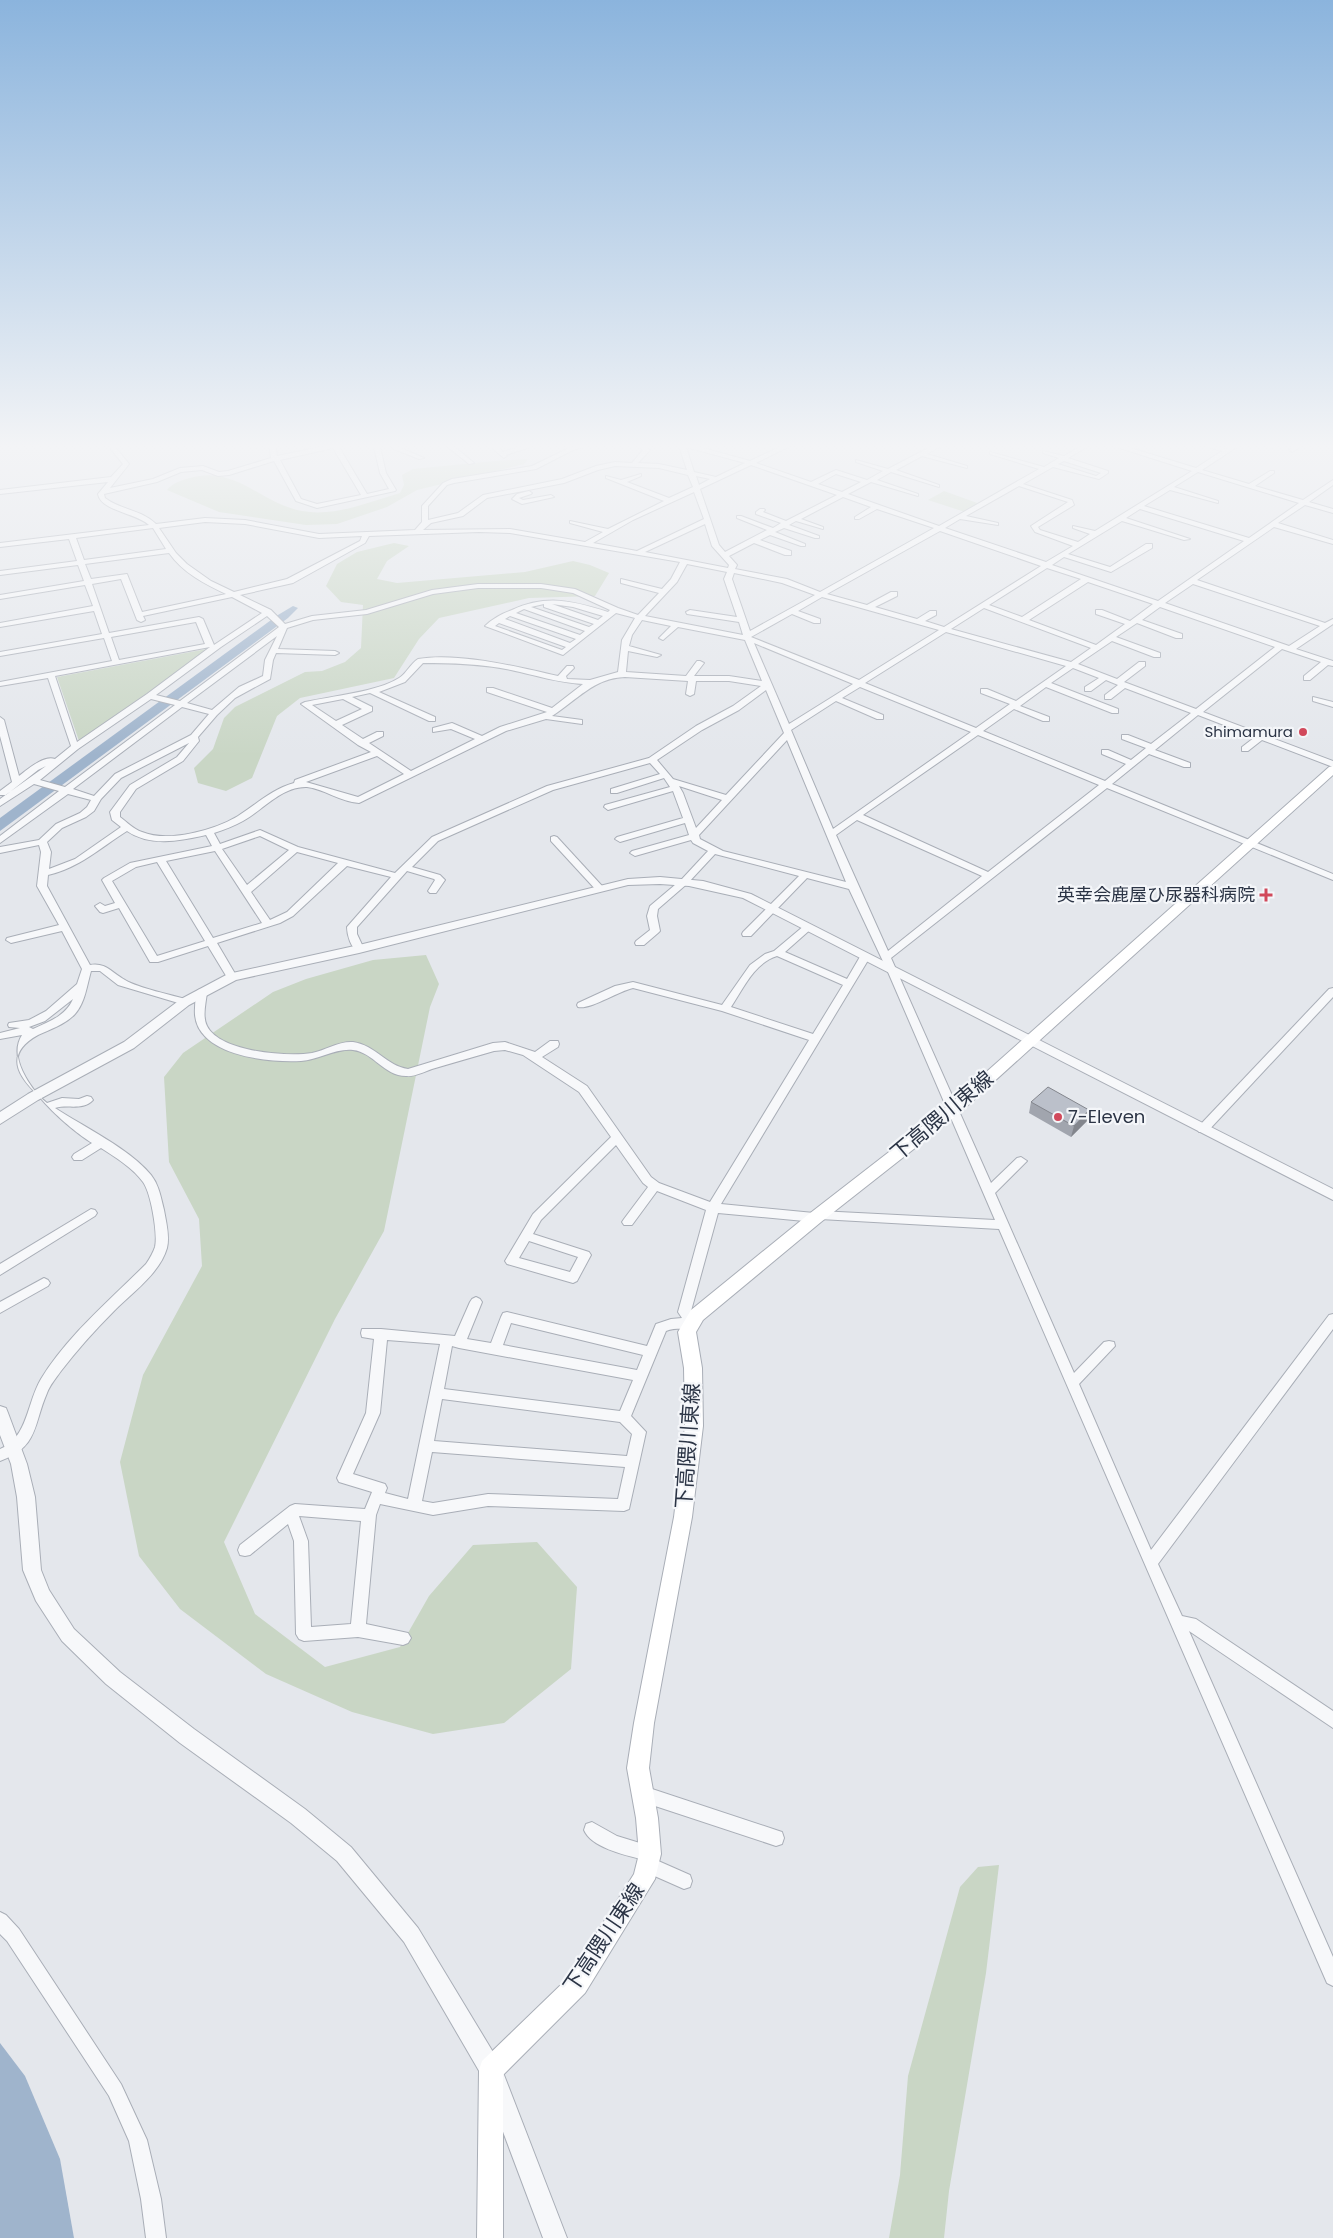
<svg xmlns="http://www.w3.org/2000/svg" width="1333" height="2238" viewBox="0 0 1333 2238" font-family="Poppins,'Noto Sans JP',sans-serif">
<rect width="100%" height="100%" fill="#e4e7ec"/>
<!-- green -->
<g fill="#c9d6c5">
<path d="M528,459L524,464L417,490L387,507L337,524L306,525L219,512L167,490C174,482 180,481 190,478C236,465 261,504 302,511C335,517 369,502 400,493L404,485L402,475L413,469L495,461Z"/>
<polygon points="944,491 980,504 965,512 928,500"/>
<polygon points="394,543 409,546 387,561 377,579 397,583 525,572 573,561 590,565 609,573 595,596 529,598 439,618 419,639 394,678 300,698 277,716 252,778 226,791 198,783 194,768 213,749 224,718 235,707 305,672 322,671 345,662 361,648 363,605 341,602 326,586 337,564 357,552"/>
<polygon points="212,648 79,741 57,677"/>
<polygon points="426,955 439,984 430,1007 384,1231 335,1319 224,1542 255,1614 325,1667 400,1647 429,1596 473,1545 537,1542 577,1587 571,1669 504,1723 433,1734 352,1712 266,1674 180,1609 139,1556 120,1462 143,1375 202,1266 199,1219 169,1162 164,1077 183,1053 273,992 306,979 373,960"/>
<polygon points="999,1865 986,1973 949,2191 944,2238 889,2238 900,2175 908,2076 960,1887 978,1867"/>
</g>
<!-- water -->
<g fill="#9fb4cc">
<polygon points="293,606 298,608 288,618 0,831 0,818 278,615"/>
<polygon points="0,2043 25,2076 60,2159 74,2238 0,2238"/>
</g>
<g fill="none" stroke-linecap="round" stroke-linejoin="round">
<!-- minor casing -->
<g stroke="#a9aeb7" stroke-width="2">
<g id="minor">
<path d="M106,443H112L129,464L110,488L153,479L180,468L203,466L219,472L228,471L271,458L269,443H275L277,456L330,445L328,443H352L339,447L367,494L389,489L380,473L373,443H379L386,473L396,490L395,491L317,508L296,501L274,461L229,475L218,476L202,470L181,472L157,482L104,494L105,498C121,510 142,510 156,524L205,518L245,520L319,534L415,530L422,522V506L443,483L452,479L532,466L569,448L587,443H598L573,450L536,469L454,483L447,485L428,506V520L458,513L483,495L562,479L596,466L615,462L632,463L643,450L633,443H641L650,450L638,463L659,464L687,470L678,443H685L750,461L788,443H796L756,463L811,482L836,470L867,480L883,471L856,462V460L888,469L938,443H946L927,454L967,466V468L922,456L896,470L939,485V487L891,472L877,480L918,494V496L871,482L848,494L939,526L1039,469L990,454V452L1044,467L1059,458L1043,453V451L1064,456L1086,443H1094L1068,458L1108,471V473L1099,479L1053,467L1023,484L1072,500L1074,505L1038,527L1040,530L1078,542L1090,534L1073,528V526L1095,531L1192,471L1104,443H1114L1196,468L1222,451L1202,445L1201,443L1227,449L1235,443H1243L1202,470L1249,484L1270,471H1274V473L1255,486L1303,500L1333,480V485L1309,502L1333,509V513L1305,505L1278,523L1333,540V544L1274,527L1197,580L1325,623L1333,619V624L1296,649L1333,661V666L1328,665L1310,680H1304V676L1321,662L1282,649L1203,712L1333,761V767L1262,740L1248,751H1242V747L1255,737L1198,715L1155,750L1190,763V767H1184L1149,754L1112,784L1333,874V880L1107,788L891,958L991,1183L1017,1158L1021,1157L1027,1161L995,1193L1074,1373L1104,1342L1109,1341L1114,1342L1115,1346L1079,1384L1151,1550L1329,1315L1333,1314V1329L1158,1564L1182,1616L1196,1619L1333,1711V1728L1189,1631L1333,1957V1986L1327,1983L999,1229L820,1219L815,1222L718,1213L691,1311L698,1323L697,1327C686,1330 676,1327 666,1331L631,1416L646,1432L629,1509L624,1511L488,1506L433,1515L380,1504L376,1515L366,1624L408,1633L411,1638L408,1643L403,1645L358,1637L304,1641L299,1639L296,1634L294,1541L288,1524L250,1555L245,1556L240,1555L238,1550L240,1545L290,1506L295,1504L365,1509L372,1492L339,1482L337,1478L366,1413L374,1339L362,1337L361,1333L362,1329H381L455,1336L470,1302L472,1299L476,1297L480,1299L482,1302L467,1339L491,1343L501,1317L503,1313L507,1312L647,1346L656,1324L671,1319L682,1318L678,1312L706,1210L657,1191L632,1225H624L622,1222L624,1219L648,1187L643,1183L616,1145L541,1220L533,1234L589,1252L591,1255L577,1281L573,1283L507,1264L505,1261L533,1214L611,1137L579,1092L523,1055L505,1050L494,1051C473,1057 452,1063 432,1069C424,1072 414,1077 406,1076C384,1076 373,1052 353,1050C336,1048 318,1060 301,1061C267,1063 191,1055 195,1008C195,1002 196,995 198,990L202,989L207,992C206,1003 202,1016 207,1026C220,1052 287,1057 312,1053C326,1050 339,1041 353,1042C375,1045 387,1066 408,1069L493,1043L505,1042L535,1052L550,1041H558L559,1044L558,1047L542,1057L587,1086L651,1177L659,1183L710,1202L809,1040L722,1011L633,988C619,991 590,1010 578,1007L577,1005L578,1003L615,986L633,982L722,1005L750,965L765,954L774,951L805,925H811L813,927L811,929L785,952L847,979L861,955L865,954L870,957L721,1204L814,1213L819,1211L995,1220L888,972L849,889L807,878L751,936H743L742,934L743,932L799,876L715,854L688,883L658,909L657,916L660,931L658,933L644,945H636L635,943L636,941L650,930L647,916L650,906L682,879L708,851L693,843L691,840L635,856L630,853L632,851L689,835L685,823L620,842L615,839L617,837L683,818L673,791L608,810L604,807L605,805L670,787L664,778L617,793H611V789L660,774L650,763L553,790L438,841L412,867L440,875L445,880L436,893H430L428,891L435,880L434,879L407,871L357,927V934L364,949L359,952C351,949 347,935 347,927L391,877L347,866L293,916L280,923L217,943L237,977L232,980L228,979L208,946L158,962H150L119,908L103,913L100,912L95,906L100,903L105,906L115,903L102,880L104,878L130,863L212,846L206,835C180,841 150,847 127,831C100,848 79,868 48,875L47,886L90,965C106,962 112,973 125,980C138,988 172,995 189,1000L190,1002L185,1005L118,985L100,971H91C87,985 85,1003 75,1014C66,1024 51,1029 38,1035C0,1056 21,1081 47,1103L62,1098L79,1099L87,1096L91,1097L93,1100C83,1111 68,1104 55,1108C84,1127 130,1149 151,1175C159,1185 161,1198 164,1210C166,1222 170,1236 167,1248C160,1273 132,1293 114,1311C95,1330 77,1350 61,1371C56,1378 50,1385 47,1393C33,1425 39,1447 0,1461V1449C28,1438 27,1402 41,1379C68,1335 110,1300 146,1264C150,1258 153,1253 155,1247C158,1234 151,1193 143,1182C133,1168 115,1157 101,1148L82,1160H74L72,1157L74,1154L92,1143C65,1126 0,1070 22,1035L0,1039V1033L20,1028L9,1027L8,1025L9,1023L29,1020L46,1011L77,984L82,969L62,931L11,943L6,940L7,938L59,925L37,886L41,852L39,845L0,853V847L39,840L56,824L80,813L87,807L91,800L68,794L0,843V836L59,791L34,784L0,806V799L46,766L38,770L6,795H0V791L12,782L0,736V717L4,720L19,776C28,769 44,755 55,759L71,746L48,678L0,686V682L112,661L104,638L0,656V652L102,634L94,611L0,627V623L93,606L85,585L0,599V595L84,581L78,565L0,575V571L77,561L69,539L0,547V543L149,525C136,513 101,511 98,494L108,482L0,494V490L111,477L123,464ZM686,447L745,463L716,477L694,472ZM333,448L361,495L317,504L301,499L280,460ZM1064,461L1101,473L1096,476L1058,464ZM751,465L837,495L786,521L763,512L765,510L764,509H760L756,512V514L781,523L773,528L741,516H737V518L767,530L725,552L719,545L700,489ZM615,466L659,468L688,475L693,487L669,498L627,482L641,476V474L621,480L606,476V478L664,501L608,529L570,521V523L603,532L585,542L510,529L423,530L431,523L463,516L487,498L564,483L598,470ZM1198,472L1299,503L1249,538L1144,506L1170,490L1218,503V501L1174,487ZM836,474L861,482L842,492L818,484ZM696,476L710,479L699,485ZM1019,486L1068,502L1031,526L1035,532L1073,546L1046,562L945,528L960,519L998,525V523L966,516ZM694,492L704,519L637,551L593,543L633,520ZM843,497L871,507L855,517V519H859L877,509L934,528L820,592L787,579L735,569L737,565L729,556L754,543L785,555H791V551L760,540L770,535L801,546H805V544L775,532L784,528L815,538H819V536L789,525L796,521L823,529V527L801,519ZM1140,509L1244,541L1158,601L1052,565L1064,557L1111,572L1152,548V544H1146L1110,567L1068,554L1122,521L1184,540L1190,539L1126,518ZM205,522L245,524L319,538L362,536L360,541L287,579L234,592L211,581L187,564L176,553L159,528ZM705,524L712,546L729,565L728,568L645,552ZM153,528L166,549L84,560L76,538ZM940,531L1041,566L944,627L925,621L936,615V611H930L917,619L875,607L897,596V592H891L867,605L827,594ZM479,532L510,533L680,562L671,579L662,589L621,579V583L659,593L638,615L618,608L575,589L541,584H478L432,590L366,610L312,616L285,624L271,610L240,595L293,583L365,543L369,536ZM169,553C183,573 205,584 226,594L142,612L127,574L91,579L85,564ZM687,564L727,572L724,579L737,617L690,610L686,612L687,614L739,622L743,635L645,616L677,582ZM1047,568L1081,579L1022,617L989,605ZM734,573L782,583L815,595L750,631L732,579ZM121,579L137,620L141,622L145,620L143,616L232,597L262,613L214,645L203,619L199,617L109,633L92,584ZM1088,582L1153,604L1130,621L1102,610H1096V614L1125,624L1096,645L1029,620ZM1193,584L1320,626L1289,646L1165,603ZM478,588H541L573,593L610,610L608,612C573,601 547,594 512,610C503,613 492,619 485,626L563,655L616,613L635,618L622,640L618,672L590,680L567,679L566,676L574,668L573,666H567L558,676C519,667 458,652 418,659C410,664 407,673 399,678C377,692 332,696 305,702L301,704L358,745L371,752L295,780L294,783C272,789 257,804 238,816C215,830 168,843 142,832C133,829 127,822 120,817V812L136,789L183,761L199,741L198,737L217,715L235,698L270,679L273,660L276,653L335,655L339,653L335,651L278,649L287,628L313,620L367,614L433,594ZM822,597L939,630L859,680L751,637L792,614L814,623H820V619L798,611ZM544,604V607L594,624L589,627L531,607ZM552,604L573,607L603,616L598,620ZM1160,607L1275,647L1196,709L1124,682L1145,666V662H1139L1117,679L1078,664L1112,641L1154,657H1160V653L1116,637L1137,623L1176,638H1182V634L1142,620ZM984,608L1091,648L1071,662L951,629ZM524,609L585,631L580,635L516,613ZM267,616L279,627L180,701L156,695L221,647ZM510,616L576,639L570,643L505,619ZM642,620L671,626L659,638L663,640L678,627L745,640L762,681L729,676H694L704,663L700,661H697L686,676L626,672L628,651L657,657L661,655L629,646L632,635ZM196,622L205,644L119,660L111,637ZM499,623L566,647L562,650L495,626ZM946,632L1066,666L1016,701L987,689H981V693L1010,704L976,728L865,683ZM277,636L265,660L263,676L239,687L212,710L187,703ZM754,643L853,684L789,724ZM210,647L147,694L77,742L55,676ZM423,663C452,663 482,664 511,670C535,675 558,683 583,684L552,708L493,688H487V692L547,712L500,727L482,736L452,723L433,728V732L451,729L475,739L411,771L369,743L383,736V732H377L363,739L342,725L372,711V707L352,697L370,693L429,721H435V717L379,692L405,682ZM1073,668L1099,678L1085,687V691H1091L1106,680L1118,685L1105,695V699H1111L1125,688L1191,713L1151,744L1128,735H1122V739L1146,748L1131,760L1108,750H1102V754L1126,764L1105,781L983,731L1014,709L1043,721H1049V717L1020,706L1046,687L1112,713H1118V709L1051,683ZM625,677L688,681L686,694L690,696L694,694L696,681H729L761,686L733,706L696,726L649,758L547,786L432,837L395,873L298,847L260,830L220,844L214,833C224,830 234,826 243,821C263,810 282,786 307,787C325,789 340,802 359,803L506,731L546,719L582,724V720L552,716C577,700 594,678 625,677ZM860,687L971,732L833,829L791,730L836,701L877,719H883V715L842,698ZM766,690L784,733L726,795L673,779L657,760L702,730L739,710ZM151,699L175,705L65,787L40,780L78,749ZM343,699L362,709L336,721L312,705ZM182,707L209,714L191,735L115,774L94,796L73,789ZM978,735L1099,785L988,872L863,815ZM787,740L846,882L723,851L700,839L699,835ZM189,743L177,757L130,785L110,812L112,820L121,827L75,859L49,869L51,852L47,842L62,828L86,817L94,811L101,799L121,778ZM377,756L404,774L358,797L306,782ZM679,786L722,800L696,828L683,793ZM857,820L982,876L888,951L836,835ZM260,836L289,850L247,885L222,849ZM215,851L262,923L213,938L166,861ZM297,852L338,863L287,912L270,920L251,892ZM157,862L205,941L157,956L112,881L136,867ZM777,956L843,985L813,1034L731,1007C743,989 754,963 777,956ZM73,999C66,1016 48,1022 33,1029L29,1027L45,1021ZM529,1241L578,1257L570,1272L519,1258ZM511,1323L643,1355L637,1370L503,1345ZM387,1340L440,1344L408,1499L385,1493L387,1488L385,1484L353,1474L380,1413ZM452,1346L459,1348L633,1380L620,1411L444,1389ZM442,1399L620,1422L632,1434L627,1456L434,1441ZM432,1452L625,1467L618,1499L488,1494L433,1503L422,1501ZM299,1516L361,1521L351,1624L311,1627L308,1541Z"/>
<polygon points="393,443 399,443 398,447 424,458 419,459 394,449 391,446"/>
<polygon points="443,443 450,443 474,463 469,464"/>
<polygon points="486,443 493,443 503,452 532,443 542,443 506,455 507,456 504,458"/>
<polygon points="714,443 721,443 718,445"/>
<polygon points="1283,443 1294,443 1301,446 1292,452 1289,450 1293,447"/>
<polygon points="529,491 532,493 531,494 519,498 523,500 551,495 554,497 522,504 512,499 517,494"/>
<polygon points="1313,697 1333,702 1333,707 1313,701"/>
<polygon points="554,836 557,837 603,887 603,891 597,891 551,841 551,837"/>
<polygon points="1333,988 1333,997 1207,1132 1199,1132 1197,1129 1199,1126 1329,989"/>
<polygon points="91,1209 95,1210 97,1213 95,1216 0,1275 0,1264"/>
<polygon points="44,1278 48,1280 50,1283 48,1286 0,1313 0,1302"/>
<polygon points="643,1786 776,1830 782,1832 784,1838 782,1844 776,1846 643,1802 637,1800 635,1794 637,1788"/>
<path d="M592,1822L617,1836L656,1848L658,1854L656,1860L690,1875L692,1881L690,1887L684,1889L641,1870L639,1864L641,1859C624,1855 591,1847 584,1830L586,1824Z"/>
<polygon points="0,1912 6,1915 19,1929 121,2084 147,2140 161,2199 166,2238 146,2238 141,2199 129,2141 109,2096 7,1941 0,1934"/>
</g>
</g>
<!-- tertiary casing -->
<g stroke="#a9aeb7" stroke-width="2">
<g id="tertiary">
<polygon points="660,877 703,881 751,894 1333,1189 1333,1200 743,898 689,886 660,884 628,885 359,953 236,980 189,1005 134,1048 38,1100 0,1124 0,1112 28,1094 124,1042 181,999 228,974 359,945 628,879"/>
<polygon points="0,1406 6,1408 8,1413 27,1464 35,1497 41,1570 49,1590 74,1629 120,1672 194,1729 305,1809 351,1847 418,1928 499,2062 567,2238 543,2238 482,2076 404,1942 337,1861 291,1823 180,1743 106,1684 62,1641 36,1601 23,1570 17,1497 11,1464 0,1435"/>
</g>
</g>
<!-- secondary casing -->
<g stroke="#a9aeb7" stroke-width="2">
<polygon id="secondary" points="1333,766 1333,775 957,1115 821,1222 703,1320 696,1332 702,1368 703,1426 692,1517 654,1723 649,1768 658,1818 661,1854 655,1879 585,1993 503,2075 503,2238 477,2238 479,2070 482,2061 569,1977 634,1874 639,1854 636,1818 627,1768 634,1723 674,1517 685,1426 684,1368 678,1332 691,1310 809,1214 947,1107 1329,767"/>
</g>
<!-- minor -->
<use href="#minor" fill="#f7f8fa" fill-rule="evenodd"/>
<!-- tertiary -->
<use href="#tertiary" fill="#f7f8fa" fill-rule="evenodd"/>
<!-- secondary -->
<use href="#secondary" fill="#fff" fill-rule="evenodd"/>
</g>
<!-- wall -->
<polygon fill="#a1a5ae" points="1031,1102 1089,1110 1087,1121 1071,1137 1029,1113"/>
<!-- shaded-wall -->
<polygon fill="#83868d" points="1089,1110 1087,1121 1071,1137 1074,1126"/>
<!-- building -->
<polygon fill="#bbc0ca" stroke="#83868d" points="1048,1087 1089,1110 1074,1126 1031,1102"/>
<!-- sky -->
<linearGradient id="sky" x2="0" y2="1"><stop stop-color="#8bb4dd"/><stop offset="0.59" stop-color="#f3f4f6"/><stop offset="1" stop-color="#f3f4f6" stop-opacity="0"/></linearGradient>
<rect width="1333" height="756" fill="url(#sky)"/>
<!-- markers -->
<g fill="#d1495b" stroke="#f4f6f9" stroke-width="2">
<circle cx="1303" cy="732" r="5"/>
<path d="M1263.5 887.5h5v5h5v5h-5v5h-5v-5h-5v-5h5z"/>
<circle cx="1058" cy="1117" r="5"/>
</g>
<g text-anchor="middle" stroke-width="4.5" stroke-linejoin="round" paint-order="stroke">
<!-- far-poi labels -->
<g font-size="15" fill="#2b3445" stroke="#f4f6f9" text-anchor="end">
<text x="1293" y="737">Shimamura</text>
</g>
<!-- poi labels -->
<g font-size="18" fill="#2b3445" stroke="#f4f6f9" text-anchor="end">
<text x="1255" y="901">英幸会鹿屋ひ尿器科病院</text>
<text x="1068" y="1123" text-anchor="start">7-Eleven</text>
</g>
<!-- near-street labels -->
<g font-size="21" fill="#2b3445" stroke="#f4f6f9">
<text transform="translate(942 1116) rotate(-40)" y="7">下高隈川東線</text>
<text transform="translate(688 1446) rotate(-86)" y="7">下高隈川東線</text>
<text transform="translate(604 1938) rotate(-56)" y="7">下高隈川東線</text>
</g>
</g>
</svg>
